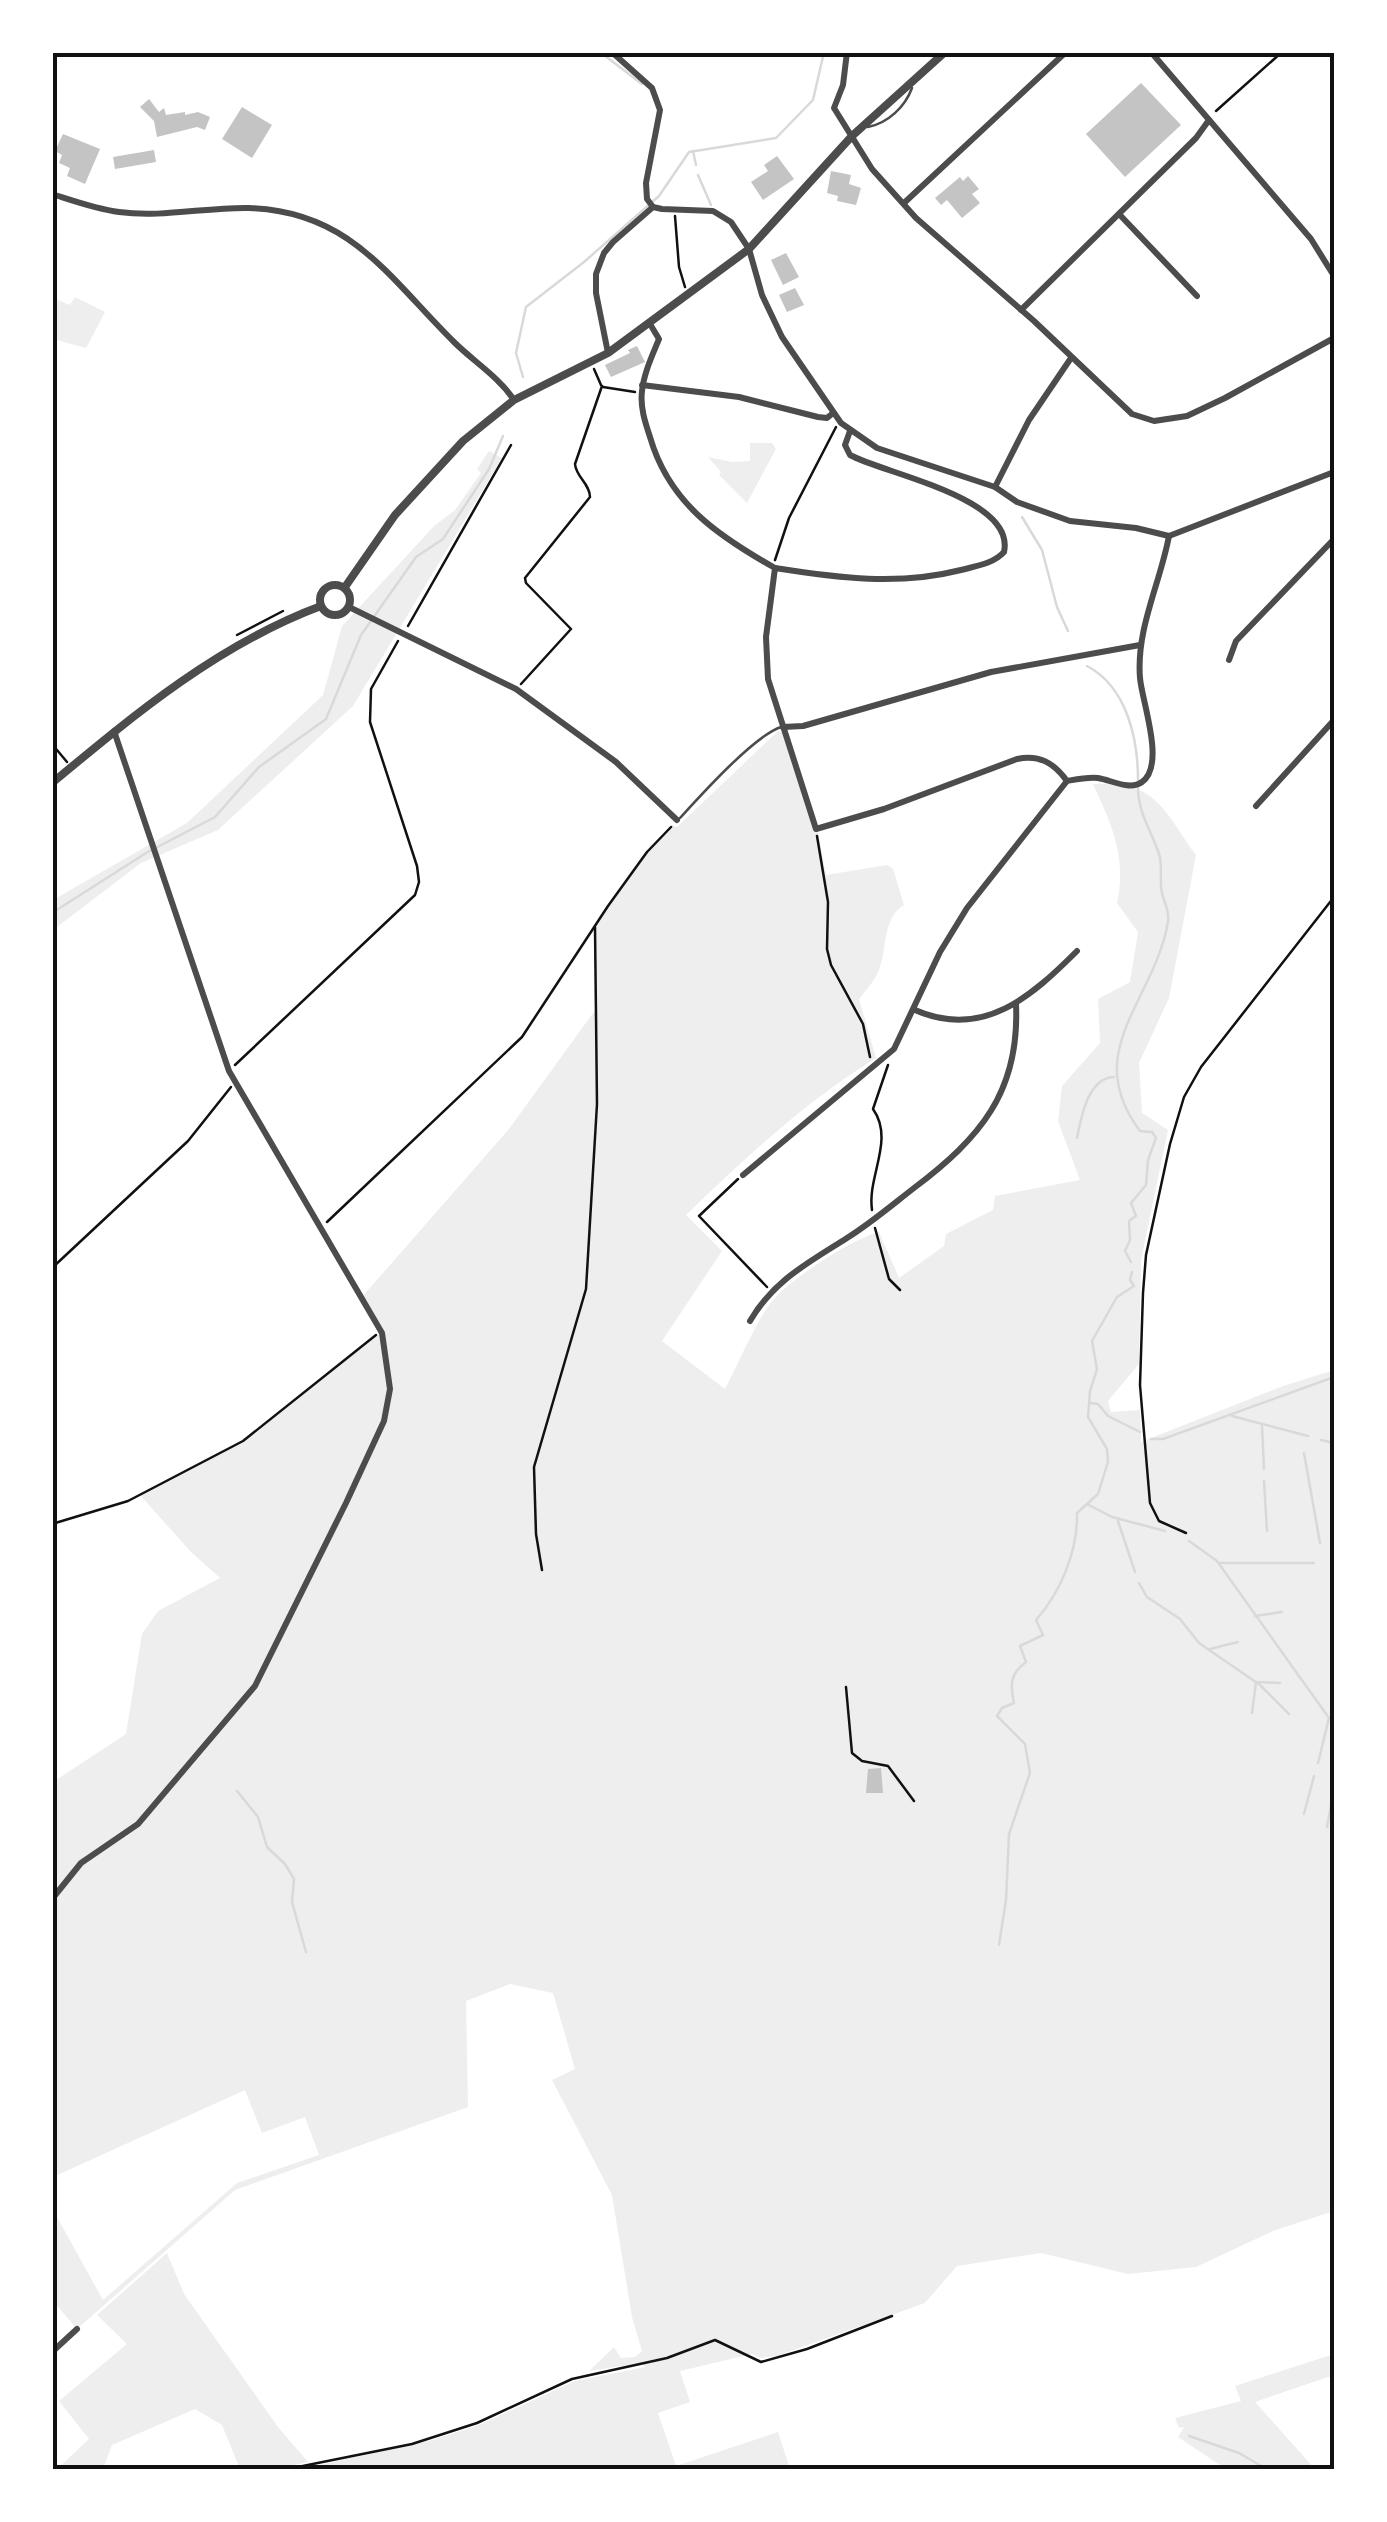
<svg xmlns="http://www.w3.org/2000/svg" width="1387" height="2522" viewBox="0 0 1387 2522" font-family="Literata,serif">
<rect width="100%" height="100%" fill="#fff"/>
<!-- green -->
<g fill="#eee">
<polygon points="75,297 105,312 86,348 53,339 53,298 70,305"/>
<polygon points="750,443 772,443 776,449 747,503 719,475 721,472 708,457 732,462 750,461"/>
<polygon points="489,451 502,458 353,706 218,830 141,863 53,930 53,900 187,823 323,695 342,626 434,526 455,510 481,473 477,469"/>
<path d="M778,731L789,735L815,816L826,875L887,865L893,869L904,905C881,919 888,951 878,972C874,982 865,991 859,999L876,1058C805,1102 746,1157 686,1215L722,1251L662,1341L725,1389C738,1365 757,1318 774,1299C792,1278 852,1239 879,1232L899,1278L944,1246L946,1234L993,1210L995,1196L1080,1180L1058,1121L1062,1086L1100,1043L1098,999L1130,982L1138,932L1117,903C1127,858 1112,825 1093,784C1156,780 1163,809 1196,855L1169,998L1139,1063L1142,1113L1168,1130L1141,1260L1139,1364L1108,1401L1111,1412L1140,1410L1141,1442L1283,1386L1334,1370V2211L1273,2231L1196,2267L1128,2274L1041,2253L957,2266L925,2303L777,2356L760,2358L752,2354L680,2371L690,2402L658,2413L676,2466L778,2432L790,2469L297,2470L433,2440L479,2425L575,2381L645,2367L641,2363L589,2371L614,2347L621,2358L635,2357L642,2351L632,2317L612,2195L552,2080L575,2069L553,1993L510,1984L466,2001L468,2107L235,2190L77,2329L53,2301L52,2208L103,2300L237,2183L319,2155L305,2117L262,2133L245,2090L53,2177V1782L126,1734L142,1634L158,1611L220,1578L191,1552L140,1495L243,1441L381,1333L362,1297L509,1129L596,1009L595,927L647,852L672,825L677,827Z"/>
<polygon points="167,2253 184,2294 278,2427 308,2462 273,2469 240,2469 222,2425 195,2409 112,2445 103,2469 57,2469 89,2439 59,2401 127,2344 97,2315"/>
<polygon points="1334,2354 1334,2375 1255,2402 1315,2469 1217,2469 1220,2465 1178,2437 1184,2427 1179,2428 1175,2418 1241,2401 1235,2386"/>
</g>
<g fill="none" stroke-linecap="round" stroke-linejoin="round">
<!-- stream -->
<g stroke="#d9d9d9" stroke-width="2.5">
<polyline points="600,52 642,84"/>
<polyline points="693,151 696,165"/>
<polyline points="698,175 711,205"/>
<polyline points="523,377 516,353 526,307 584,262 659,196 689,152 776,138 813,100 824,52"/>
<polyline points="1022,517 1042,550 1057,607 1068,631"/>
<path d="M1087,666C1127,687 1138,739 1138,780"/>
<polyline points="52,913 146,853 215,817 259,767 326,719 361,635 416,557 443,539 489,469 503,436"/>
<path d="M1077,1138C1081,1117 1088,1078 1114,1077"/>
<path d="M1131,1262L1125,1251L1130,1240L1129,1221L1136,1216L1131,1203L1146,1185L1148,1160L1156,1138L1152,1132L1140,1131C1080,1051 1154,1002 1168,922C1170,912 1164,902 1162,893C1159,880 1163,866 1159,854C1152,832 1138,813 1138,788"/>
<polyline points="1090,1403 1098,1404 1108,1416 1140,1432"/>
<polyline points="1232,1416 1308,1436"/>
<polyline points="1262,1426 1264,1469"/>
<polyline points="1151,1439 1163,1439 1334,1377"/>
<polyline points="1321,1440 1334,1443"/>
<polyline points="1304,1453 1320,1543"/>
<polyline points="1264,1481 1267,1531"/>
<polyline points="1087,1504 1112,1517 1165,1531"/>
<polyline points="1118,1521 1135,1572"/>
<polyline points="1189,1541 1217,1561 1334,1725"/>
<polyline points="1220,1563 1314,1563"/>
<polyline points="1139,1583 1147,1597 1180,1619 1199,1643 1260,1685 1289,1714"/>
<polyline points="1255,1616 1282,1612"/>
<polyline points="1210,1649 1238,1642"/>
<polyline points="1252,1713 1256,1682 1280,1683"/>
<polyline points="1318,1763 1329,1718 1334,1717"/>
<polyline points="237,1791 258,1817 267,1847 285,1864 294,1879 292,1902 306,1952"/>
<polyline points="1304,1814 1314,1776"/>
<polyline points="1327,1827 1334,1790"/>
<path d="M999,1945L1006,1900L1009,1834L1030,1773L1025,1744L997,1716L1002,1708L1014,1703C1010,1684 1010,1674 1026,1662L1020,1646L1043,1635L1036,1620C1061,1592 1078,1550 1077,1513L1098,1494L1108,1462L1107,1449L1088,1417L1090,1391L1097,1369L1092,1341L1117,1297L1134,1286L1130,1280L1132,1272"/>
<polyline points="1189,2436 1239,2453 1268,2470"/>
</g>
</g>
<!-- building -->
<g fill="#c4c4c4">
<polygon points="1141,83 1181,125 1125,177 1086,134"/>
<polygon points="149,99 159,112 164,108 166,115 185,112 185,115 198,112 210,117 205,130 197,127 157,137 154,121 140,107"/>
<polygon points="242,107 272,125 252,158 222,139"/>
<polygon points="63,134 100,149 85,184 67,176 70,168 59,163 62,155 55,151"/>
<polygon points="154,150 156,162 115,169 113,157"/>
<polygon points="777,156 794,179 763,200 751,182 768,171 764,165"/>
<polygon points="831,171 851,175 849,184 861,188 856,205 837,201 838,196 827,193"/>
<polygon points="968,176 979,189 972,194 980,203 962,218 947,200 941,205 935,198 960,177 963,181"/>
<polygon points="786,253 799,277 783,285 771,260"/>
<polygon points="795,288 804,305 787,312 779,295"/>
<polygon points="637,346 645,362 611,377 605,365 630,353 628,350"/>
<polygon points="881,1768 883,1793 866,1793 868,1769"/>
</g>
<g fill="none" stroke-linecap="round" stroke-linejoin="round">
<!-- path -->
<g stroke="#111" stroke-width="2.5">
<polyline points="1216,111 1282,52"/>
<polyline points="675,216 679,267 685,287"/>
<polyline points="594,369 601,385"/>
<polyline points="603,387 635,392"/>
<polyline points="775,560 789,518 836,427"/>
<polyline points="408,626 511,445"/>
<polyline points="237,635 283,611"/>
<path d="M521,684L571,629L526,583L525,578L590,497C590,484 576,477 575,464L602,386"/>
<polyline points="52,744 67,762"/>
<polyline points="817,836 828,902 827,949 831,965 863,1024 870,1057"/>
<polyline points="235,1065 415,895 419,882 417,866 370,722 371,689 398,641"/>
<polyline points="738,1179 699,1216 767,1287"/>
<path d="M872,1210C867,1176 895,1140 873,1109L888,1065"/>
<polyline points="327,1222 522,1037 608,906 647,852 671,827"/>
<polyline points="875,1228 889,1279 900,1290"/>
<polyline points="52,1268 188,1141 231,1087"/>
<polyline points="52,1524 128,1501 243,1441 376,1335"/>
<polyline points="1186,1533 1159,1521 1150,1503 1140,1385 1143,1293 1146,1255 1170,1144 1184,1097 1201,1067 1334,897"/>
<polyline points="542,1570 536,1534 534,1467 586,1289 597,1104 595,927"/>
<polyline points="846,1687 852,1753 862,1761 888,1766 914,1801"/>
<polyline points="283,2470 412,2444 477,2423 572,2379 667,2358 715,2340 761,2362 807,2349 892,2316"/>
</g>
<!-- service -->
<g stroke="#4c4c4c" stroke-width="2.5">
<path d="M868,127C888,123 905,107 912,88"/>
<path d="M680,818C701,795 754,736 781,727"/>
</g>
<!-- minor -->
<g stroke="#4c4c4c" stroke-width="6">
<polyline points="847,52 843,85 834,108 872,169 916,218 1034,321 1132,414 1154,421 1187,416 1225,398 1334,338"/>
<polyline points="1151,52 1311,239 1334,276"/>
<polyline points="614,54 652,88 660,110 646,183 647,199 653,207 662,209 713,211 731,222 749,249 762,295 782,337 841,423 877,448 995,487 1017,502 1070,521 1136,528 1169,536 1334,472"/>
<path d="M52,194C74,201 96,209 119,212C162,218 206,207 249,208C351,211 390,279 454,342C473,361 499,377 514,400"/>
<polyline points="904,203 1066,52"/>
<polyline points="1119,214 1197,296"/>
<polyline points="1021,310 1196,138 1209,120"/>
<path d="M650,324L659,339C652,356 644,373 642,391C640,407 645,422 650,437C669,503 718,536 775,568L766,637L768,679L816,829L884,809L1017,759C1039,754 1054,763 1067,781"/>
<polyline points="608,353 596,293 596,274 604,253 613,242 653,207"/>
<polyline points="642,385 739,397 818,417 827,418 833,413"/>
<polyline points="995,487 1029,420 1071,358"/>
<path d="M775,568C839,578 898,586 961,570C976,566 993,564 1004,552C1016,498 885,474 850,455L845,445L850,431"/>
<polyline points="349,607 516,689 616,762 677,820"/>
<polyline points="1229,660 1236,641 1334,539"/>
<polyline points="783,727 803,726 991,672 1140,645"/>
<polyline points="1256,806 1334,720"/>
<path d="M915,1010C983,1040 1032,996 1077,951"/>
<path d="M743,1175L894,1049L940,952L967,908L1067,781C1078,779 1087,777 1098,778C1111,780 1130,791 1142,782C1166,765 1142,702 1140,678C1136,629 1160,584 1169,536"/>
<path d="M750,1321C774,1280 808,1263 847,1238C871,1223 892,1205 914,1188C980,1138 1020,1092 1016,1004"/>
<polyline points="52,1899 81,1863 138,1824 255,1686 346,1503 384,1421 390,1389 382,1333 229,1071 114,731"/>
<polyline points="52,2352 77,2329"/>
</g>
<!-- tertiary -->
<g stroke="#4c4c4c" stroke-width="8">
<circle cx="335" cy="600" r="15"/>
<polyline points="345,587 395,515 463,441 514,400 608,353 749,249 852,136 945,52"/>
<path d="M52,783C135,714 219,644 321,606"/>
</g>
</g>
<!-- border -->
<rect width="1387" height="2522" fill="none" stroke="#ffffff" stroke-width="110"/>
<rect x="55" y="55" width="1277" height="2412" fill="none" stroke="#111" stroke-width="4"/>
</svg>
